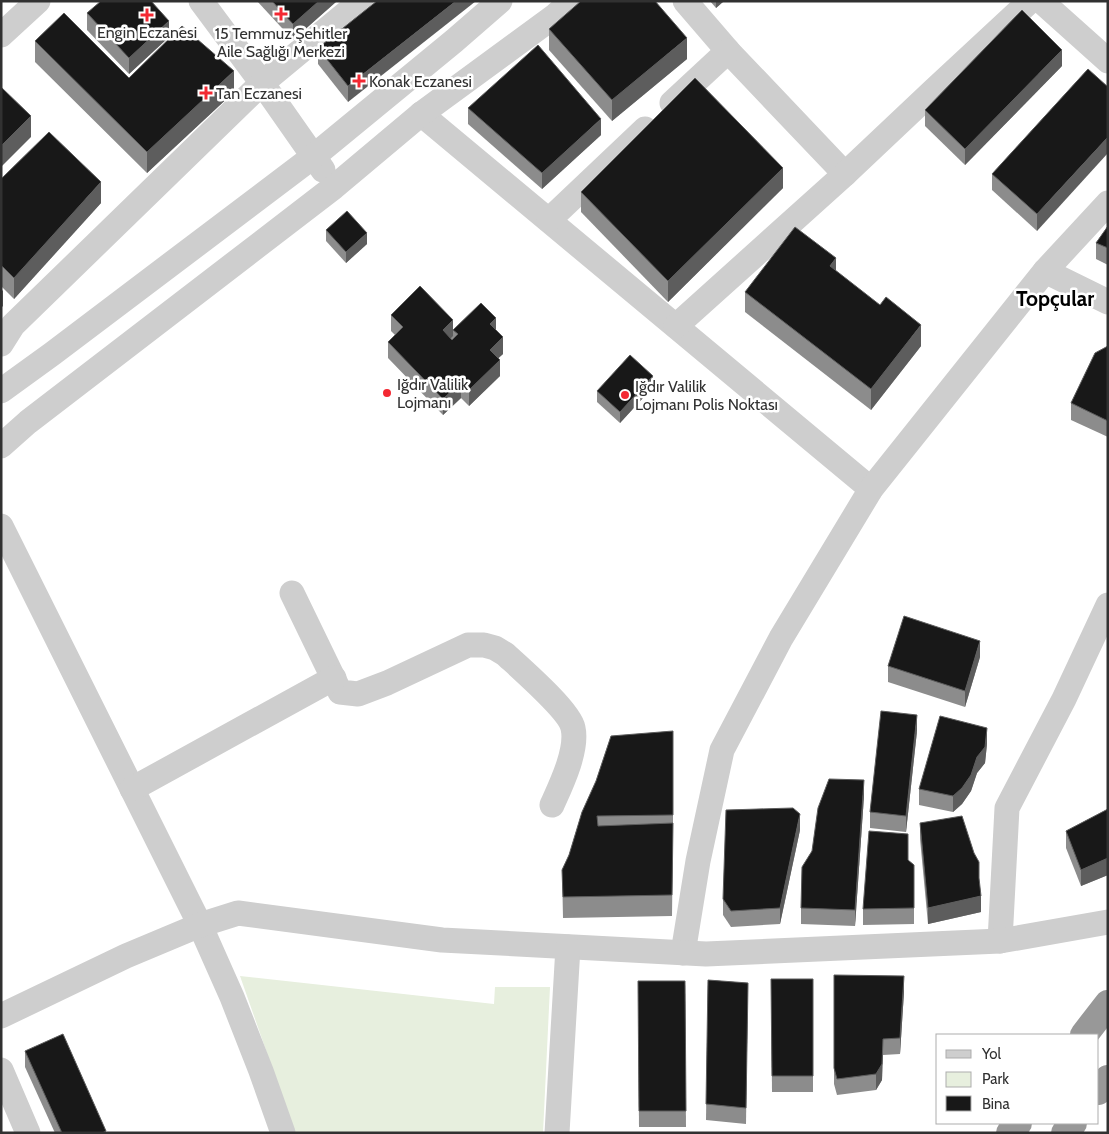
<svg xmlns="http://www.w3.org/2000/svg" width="1109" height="1134" viewBox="0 0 1109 1134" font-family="Cabin,sans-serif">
<rect width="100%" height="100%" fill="#fff"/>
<!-- green -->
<polygon fill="#e7efde" points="240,976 494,1004 495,987 550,987 543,1133 295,1133"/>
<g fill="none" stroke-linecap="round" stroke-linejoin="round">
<!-- minor -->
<g stroke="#cecece" stroke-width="25">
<polyline points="201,1 262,83 323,170"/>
<polyline points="685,1 728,51 845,174"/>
<polyline points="1041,1 1108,61"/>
<polyline points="1,35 38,1"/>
<polyline points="672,103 728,51"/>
<polyline points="421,114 871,489"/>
<polyline points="549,220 645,129"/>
<polyline points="1045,271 1108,302"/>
<polyline points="676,326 845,174 934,90 1030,1"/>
<polyline points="1,344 13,325 262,83 361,1"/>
<polyline points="1,391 52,354 314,156 454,41 500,1"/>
<polyline points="1,446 28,422 334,187 421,114 556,15 571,1"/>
<polyline points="1,526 200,925 232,997 261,1071 283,1133"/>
<path d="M292,593L340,692L358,694L387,683L468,645H484L495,648L505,654C519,667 570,711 573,728C578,750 561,785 552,805"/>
<polyline points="132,789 334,678"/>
<polyline points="1000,941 1007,808 1064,699 1108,605"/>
<polyline points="683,953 698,861 722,750 781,638 871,489 1045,271 1108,203"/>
<polyline points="1,1016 126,956 200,925 238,913 442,940 706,954 1000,941 1108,922"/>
<polyline points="1,1070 28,1133"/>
<polyline points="557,1133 568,947"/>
</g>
<!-- highway -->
<g stroke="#989898" stroke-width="28">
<polyline points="1084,1035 1108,1004"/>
<polyline points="1098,1091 1108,1079"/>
<polyline points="1010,1133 1018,1123"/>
<polyline points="1065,1133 1073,1123"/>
</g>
</g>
<!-- wall -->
<g fill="#8c8c8c">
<polygon points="257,1 337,1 293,40"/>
<polygon points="377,1 348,102 318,64 318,48"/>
<polygon points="710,1 724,1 716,8"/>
<polygon points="87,13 169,37 129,74 87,30"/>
<polygon points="549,29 687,59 612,121 549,50"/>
<polygon points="35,41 129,78 234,92 147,173 35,62"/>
<polygon points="1062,66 965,165 925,126 925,110"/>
<polygon points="1088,69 1037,231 992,190 992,174"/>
<polygon points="468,108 601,135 542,189 468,124"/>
<polygon points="1,179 101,203 14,299 1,286"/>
<polygon points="783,188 668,302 581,212 581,192"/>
<polygon points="1108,226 1108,265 1096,259 1096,243"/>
<polygon points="326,230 367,244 346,263 326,241"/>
<polygon points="836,271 921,346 871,410 745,312 745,292"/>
<polygon points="391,315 453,330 496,330 503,354 498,358 500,376 469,406 461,398 443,415 388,358 388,342 395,335 391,331"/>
<polygon points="1108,346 1108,437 1071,420 1071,403"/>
<polygon points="653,387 620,423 597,402 597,391"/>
<polygon points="980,657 965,707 888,682 888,666"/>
<polygon points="673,731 673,836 672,916 563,918 562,870 569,855 582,812"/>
<polygon points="917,731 906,832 870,828 870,812"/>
<polygon points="987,744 985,763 977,773 971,791 962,804 953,812 919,805 919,789"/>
<polygon points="864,796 855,926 801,924 801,908 812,851"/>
<polygon points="1108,809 1108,875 1081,886 1066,848 1066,831"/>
<polygon points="920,823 979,882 981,912 928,924 920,839"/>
<polygon points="800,830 780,924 731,927 723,915 723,899"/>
<polygon points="908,860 914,865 914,924 863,925 863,909"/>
<polygon points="834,975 904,992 900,1054 883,1055 882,1080 876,1090 837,1095 834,1084"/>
<polygon points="771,979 813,979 813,1092 772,1092"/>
<polygon points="708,980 748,983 746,1124 706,1120"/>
<polygon points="638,981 685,981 686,1127 639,1127"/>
<polygon points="25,1051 106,1133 55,1133 25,1067"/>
</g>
<!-- shaded-wall -->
<g fill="#5d5d5d">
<polygon points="319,1 337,1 293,40 293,24"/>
<polygon points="456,1 476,1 348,102 348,86"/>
<polygon points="716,1 724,1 716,8"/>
<polygon points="169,21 169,37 129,74 129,58"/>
<polygon points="687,38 687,59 612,121 612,100"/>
<polygon points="1062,50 1062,66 965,165 965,149"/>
<polygon points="234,71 234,92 147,173 147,152"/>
<polygon points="31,116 31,137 1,167 1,146"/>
<polygon points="601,119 601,135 542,189 542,173"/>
<polygon points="1108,137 1108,153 1037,231 1037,214"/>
<polygon points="783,168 783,188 668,302 668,281"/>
<polygon points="101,182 101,203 14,299 14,278"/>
<polygon points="367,233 367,244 346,263 346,252"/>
<polygon points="836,258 836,279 830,266"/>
<polygon points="3,290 3,306 1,308 1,292"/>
<polygon points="496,318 496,334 490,324"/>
<polygon points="453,320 453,336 443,346 443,330"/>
<polygon points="921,325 921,346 871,410 871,389"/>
<polygon points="503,337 503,354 490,366 490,350"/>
<polygon points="500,360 500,376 469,406 469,390"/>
<polygon points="653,376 653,387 620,423 620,412"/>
<polygon points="461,382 461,398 443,415 443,399"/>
<polygon points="980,641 980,657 965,707 965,691"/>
<polygon points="917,715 917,731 906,832 906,816"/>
<polygon points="987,728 987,744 985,763 977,773 971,791 962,804 953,812 953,796"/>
<polygon points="864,780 864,796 855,926 855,910"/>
<polygon points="800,814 800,830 780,924 780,908"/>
<polygon points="1108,858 1108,875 1081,886 1081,870"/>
<polygon points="981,896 981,912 928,924 928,908"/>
<polygon points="904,976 904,992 900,1054 900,1038"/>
<polygon points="883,1039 882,1080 876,1090 876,1074"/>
</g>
<!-- building -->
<g fill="#181818" stroke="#5d5d5d">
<polygon points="101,1 151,1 169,21 129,58 87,13"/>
<polygon points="272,1 319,1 293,24"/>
<polygon points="377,1 456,1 348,86 318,48"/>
<polygon points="581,1 655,1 687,38 612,100 549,29"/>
<polygon points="1022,10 1062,50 965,149 925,110"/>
<polygon points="64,13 129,78 182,26 234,71 147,152 35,41"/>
<polygon points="538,45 601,119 542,173 468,108"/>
<polygon points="1088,69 1108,87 1108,137 1037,214 992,174"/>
<polygon points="695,78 783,168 668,281 581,192"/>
<polygon points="1,87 31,116 1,146"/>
<polygon points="49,132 101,182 14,278 1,265 1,179"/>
<polygon points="347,211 367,233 346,252 326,230"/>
<polygon points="1108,226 1108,248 1096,243"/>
<polygon points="795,227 836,258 830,266 880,305 886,297 921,325 871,389 745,292"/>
<polygon points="420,286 453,320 443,330 452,340 458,334 453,330 481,303 496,318 490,324 503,337 490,350 500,360 469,390 461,382 443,399 388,342 403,327 391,315"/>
<polygon points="1108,346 1108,421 1071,403 1095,353"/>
<polygon points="630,355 653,376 620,412 597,391"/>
<polygon points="904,616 980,641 965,691 888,666"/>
<polygon points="881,711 917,715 906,816 870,812"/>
<polygon points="940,716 987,728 985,747 977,757 971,775 962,788 953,796 919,789"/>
<polygon points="673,731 673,815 597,816 598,826 673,823 672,895 563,897 562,870 569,855 582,812 596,781 611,736"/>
<polygon points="829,779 864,780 855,910 801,908 802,867 812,851 818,808"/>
<polygon points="793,808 800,814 780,908 731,911 723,899 726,810"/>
<polygon points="1108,809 1108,858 1081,870 1066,831"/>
<polygon points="962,816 974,853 979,862 979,878 981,896 928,908 920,823"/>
<polygon points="869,831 908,834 908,860 914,865 914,908 863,909"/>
<polygon points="834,975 904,976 900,1038 883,1039 882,1064 876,1074 837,1079 834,1068"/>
<polygon points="771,979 813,979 813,1076 772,1076"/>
<polygon points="708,980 748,983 746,1108 706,1104"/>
<polygon points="638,981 685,981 686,1111 639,1111"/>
<polygon points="63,1034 106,1131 102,1133 62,1133 25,1051"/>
</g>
<!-- markers -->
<g fill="#f32832" stroke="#fff" stroke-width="2">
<path d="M278.5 6.5h5v5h5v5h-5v5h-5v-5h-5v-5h5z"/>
<path d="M144.5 7.5h5v5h5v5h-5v5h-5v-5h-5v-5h5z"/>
<path d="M356.5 73.5h5v5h5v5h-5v5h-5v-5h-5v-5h5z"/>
<path d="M203.5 85.5h5v5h5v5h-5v5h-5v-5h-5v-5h5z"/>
<circle cx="387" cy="393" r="5"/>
<circle cx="625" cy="395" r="5"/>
</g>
<g text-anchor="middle" stroke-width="5" stroke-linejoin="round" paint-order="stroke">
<!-- poi labels -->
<g font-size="16" fill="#313131" stroke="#fff" text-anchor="start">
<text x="147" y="38" text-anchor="middle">Engin Eczanesi</text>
<text x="281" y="39" text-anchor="middle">15 Temmuz Şehitler<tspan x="281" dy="18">Aile Sağlığı Merkezi</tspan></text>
<text x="369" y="87">Konak Eczanesi</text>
<text x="216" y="99">Tan Eczanesi</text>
<text x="397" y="390">Iğdır Valilik<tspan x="397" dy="18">Lojmanı</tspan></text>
<text x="635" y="392">Iğdır Valilik<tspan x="635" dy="18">Lojmanı Polis Noktası</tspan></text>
</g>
<!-- district labels -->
<g font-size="21" font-weight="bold" fill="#000" stroke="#fff">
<text x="1055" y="306">Topçular</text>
</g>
</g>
<!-- border -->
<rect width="1109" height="1134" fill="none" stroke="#313131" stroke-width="5"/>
<!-- legend -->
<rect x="936" y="1034" width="162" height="90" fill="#ffffff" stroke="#adadad"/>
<rect x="946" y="1050" width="25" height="8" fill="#cecece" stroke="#adadad"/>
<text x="982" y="1059" font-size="15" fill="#313131">Yol</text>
<rect x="946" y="1072" width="25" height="15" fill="#e7efde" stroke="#adadad"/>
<text x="982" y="1084" font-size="15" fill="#313131">Park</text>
<rect x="946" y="1096" width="25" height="15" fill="#181818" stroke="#adadad"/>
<text x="982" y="1109" font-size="15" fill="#313131">Bina</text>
</svg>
